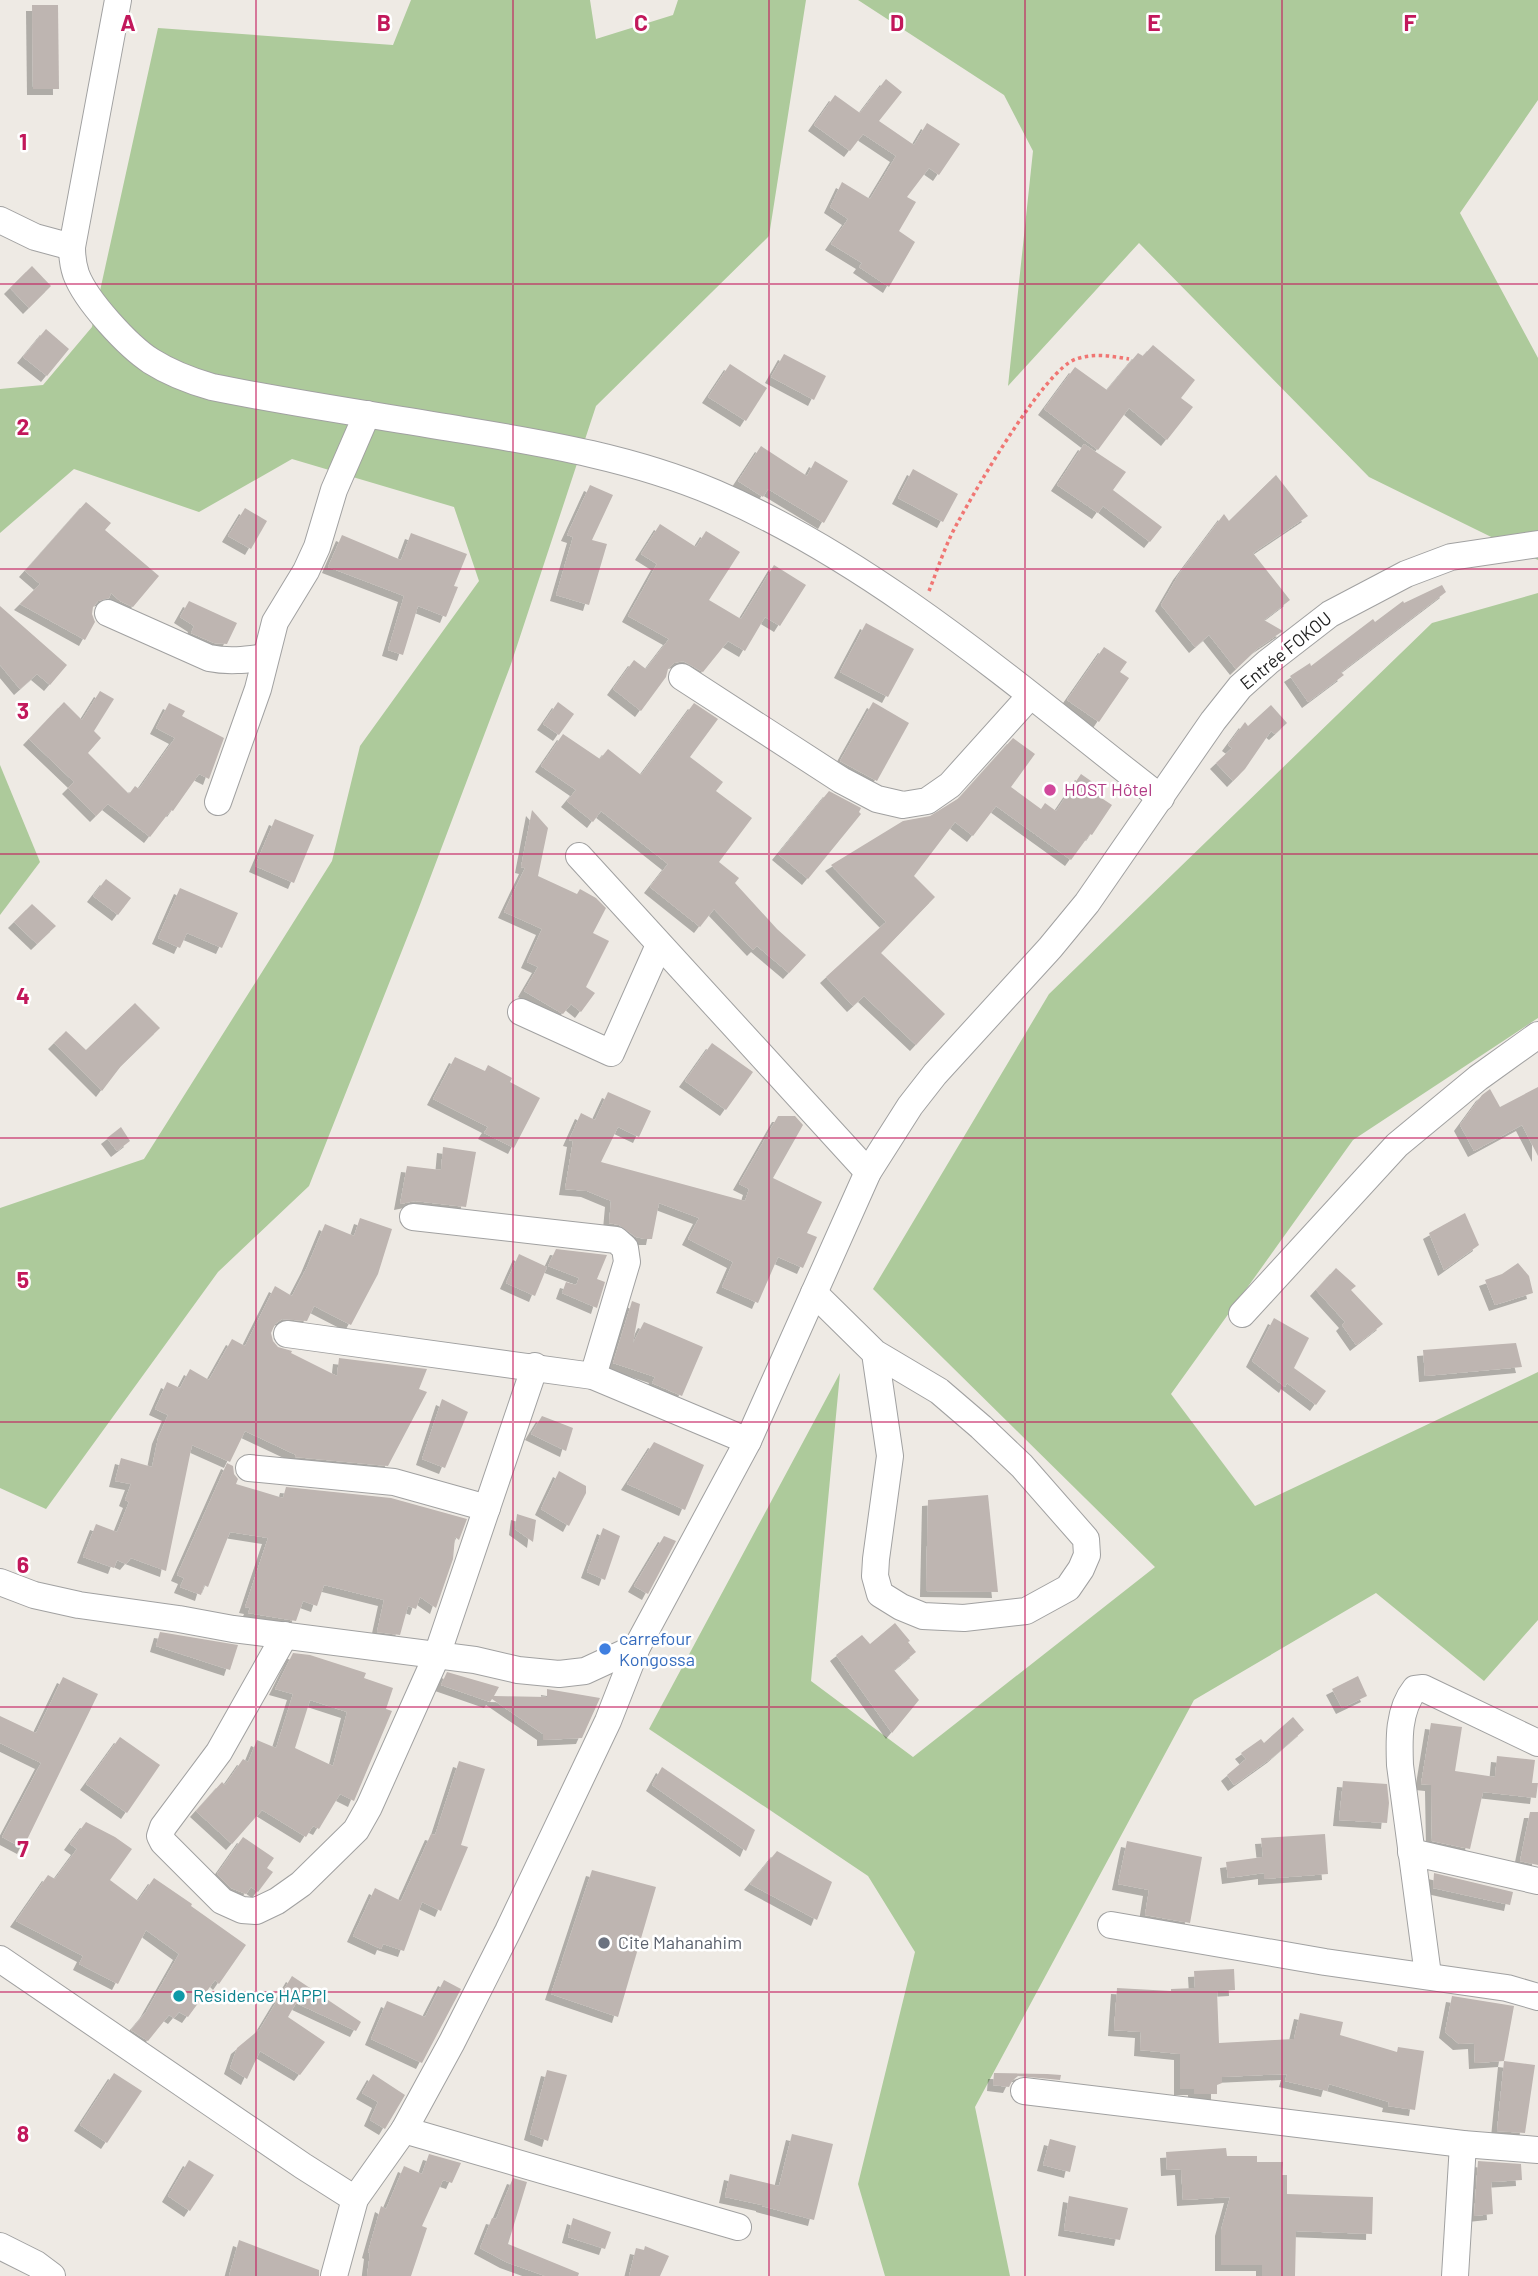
<svg xmlns="http://www.w3.org/2000/svg" width="1538" height="2276" viewBox="0 0 1538 2276" font-family="Barlow,sans-serif">
<defs>
<filter id="shadow"><feDropShadow dx="-6" dy="6" stdDeviation="0" flood-color="#0004"/></filter>
</defs>
<rect width="100%" height="100%" fill="#eeeae4"/>
<!-- forest -->
<g fill="#adca9b">
<polygon points="411,0 590,0 596,39 673,15 678,0 806,0 769,236 596,406 511,664 418,910 309,1186 218,1272 46,1509 0,1488 0,1208 144,1159 332,861 360,746 479,581 454,507 292,459 199,512 74,469 0,533 0,389 43,385 92,327 158,28 393,45"/>
<polygon points="858,0 1538,0 1538,100 1460,213 1538,358 1538,560 1369,477 1139,243 1008,386 1033,151 1004,95"/>
<polygon points="1538,593 1538,1018 1353,1140 1171,1394 1255,1506 1538,1372 1538,1620 1484,1681 1376,1593 1194,1700 975,2107 1010,2276 885,2276 858,2184 915,1952 868,1876 649,1729 840,1373 811,1681 913,1757 1155,1567 873,1289 1049,994 1432,623"/>
<polygon points="0,765 40,862 0,915"/>
</g>
<!-- building -->
<g fill="#beb5b1" fill-rule="evenodd" filter="url(#shadow)">
<polygon points="32,5 58,5 59,89 33,89"/>
<polygon points="886,79 902,92 879,121 914,145 927,123 960,144 939,175 929,168 907,197 916,202 899,231 915,242 889,287 859,267 862,263 831,244 848,219 830,207 842,182 870,199 896,156 863,134 850,151 814,125 835,95 860,113"/>
<polygon points="32,266 51,286 29,308 10,288"/>
<polygon points="46,329 69,349 47,376 23,357"/>
<polygon points="1153,345 1195,380 1181,398 1193,407 1167,440 1129,408 1098,450 1044,409 1075,367 1107,390 1138,353 1143,356"/>
<polygon points="784,354 826,376 814,400 771,377"/>
<polygon points="730,364 767,388 746,421 708,397"/>
<polygon points="1084,444 1126,472 1113,490 1162,527 1150,542 1103,506 1098,513 1057,485"/>
<polygon points="761,446 807,476 815,461 848,481 824,523 768,489 763,497 738,481"/>
<polygon points="913,469 958,494 943,522 898,498"/>
<polygon points="1276,475 1308,516 1253,553 1290,600 1264,620 1283,631 1258,648 1236,669 1209,635 1195,647 1161,605 1179,574 1224,514 1229,521"/>
<polygon points="590,485 613,495 592,540 607,544 589,605 556,595 573,537 567,535"/>
<polygon points="86,502 111,523 105,530 159,576 133,607 120,601 111,593 109,598 98,601 93,607 92,614 95,622 85,640 20,604 40,584 25,571"/>
<polygon points="245,508 267,521 251,549 228,536"/>
<polygon points="660,524 696,547 706,531 740,552 709,600 741,619 774,565 806,585 780,626 765,617 745,651 728,641 703,672 683,661 674,663 668,669 666,677 641,711 613,689 634,660 646,669 669,639 628,616 657,564 641,554"/>
<polygon points="411,533 467,554 454,586 458,587 446,617 418,606 403,655 388,650 404,596 328,567 342,535 401,560"/>
<polygon points="1442,585 1446,592 1341,672 1344,675 1308,702 1290,676 1310,663 1311,666 1373,619 1375,622 1403,601 1404,603"/>
<polygon points="189,601 237,623 227,644 214,643 191,633 194,626 180,617"/>
<polygon points="0,606 67,665 50,685 37,674 20,689 0,665"/>
<polygon points="866,623 914,649 888,697 840,672"/>
<polygon points="1104,647 1127,662 1120,672 1129,678 1099,722 1067,700"/>
<polygon points="100,691 114,699 94,731 101,738 88,753 129,794 135,786 139,789 175,738 156,728 169,703 185,711 182,716 224,738 209,779 199,774 173,811 171,810 150,837 108,804 96,816 68,788 74,782 29,739 64,702 82,720"/>
<polygon points="558,702 574,714 559,735 543,724"/>
<polygon points="873,702 909,723 877,781 840,761"/>
<polygon points="694,703 718,719 690,757 723,782 716,791 752,818 719,862 739,878 735,883 777,929 806,955 789,973 757,946 753,950 714,909 700,927 650,887 668,864 601,811 593,822 567,801 576,790 541,766 563,734 600,759 608,749 641,775"/>
<polygon points="1271,705 1287,723 1275,734 1271,731 1245,769 1233,781 1216,763 1232,748 1228,745 1245,722 1248,726"/>
<polygon points="1013,738 1035,754 1011,787 1041,809 1045,803 1056,811 1081,774 1101,788 1097,795 1112,805 1092,835 1090,834 1071,860 996,806 973,836 955,822 914,876 935,897 881,953 945,1014 916,1045 864,996 853,1006 826,977 886,922 831,865 903,821 930,816 959,798"/>
<polygon points="829,791 861,808 859,812 861,814 808,879 778,854"/>
<polygon points="532,810 548,828 538,876 577,894 580,889 596,898 606,908 593,933 609,941 586,987 595,993 581,1012 571,1004 563,1014 524,991 538,967 527,962 542,929 504,912 525,868 521,867"/>
<polygon points="275,819 314,835 294,883 255,866"/>
<polygon points="106,879 131,898 118,915 93,896"/>
<polygon points="180,888 238,913 222,948 187,933 180,948 158,938"/>
<polygon points="32,904 56,926 37,944 14,922"/>
<polygon points="135,1003 160,1028 121,1066 102,1091 54,1043 66,1031 86,1050"/>
<polygon points="712,1043 753,1072 726,1110 685,1081"/>
<polygon points="455,1057 485,1071 488,1065 512,1078 510,1082 540,1098 514,1148 484,1133 488,1127 433,1099"/>
<polygon points="1538,1087 1538,1156 1522,1125 1474,1151 1460,1125 1482,1095 1490,1089 1500,1107"/>
<polygon points="608,1092 651,1111 639,1137 618,1127 601,1162 745,1201 749,1189 739,1184 778,1116 795,1116 803,1125 773,1178 822,1202 807,1233 817,1237 803,1268 778,1257 758,1303 722,1287 733,1262 688,1239 699,1218 659,1203 652,1239 645,1239 636,1237 619,1225 609,1223 611,1201 587,1191 565,1189 573,1141 569,1140 581,1113 595,1120"/>
<polygon points="121,1127 130,1141 117,1151 107,1138"/>
<polygon points="443,1147 476,1152 466,1207 415,1201 400,1204 407,1166 441,1170"/>
<polygon points="1465,1213 1479,1245 1444,1270 1429,1233"/>
<polygon points="360,1218 392,1229 378,1274 351,1325 314,1306 307,1321 282,1319 275,1324 271,1333 273,1341 278,1347 292,1351 291,1353 337,1376 339,1358 427,1369 419,1389 427,1392 388,1466 295,1457 296,1455 245,1431 230,1462 192,1445 166,1571 131,1558 126,1564 117,1560 114,1568 83,1557 96,1524 117,1532 129,1502 125,1500 131,1484 115,1481 121,1458 152,1467 158,1438 168,1415 155,1409 167,1382 180,1388 190,1369 209,1380 232,1339 245,1346 275,1286 292,1296 307,1267 325,1224 354,1236"/>
<polygon points="556,1249 607,1255 597,1279 605,1282 597,1308 562,1293 566,1282 576,1285 579,1278 548,1266"/>
<polygon points="519,1254 547,1267 535,1296 506,1283"/>
<polygon points="1518,1263 1529,1276 1533,1293 1495,1305 1485,1280 1502,1274"/>
<polygon points="1336,1268 1356,1286 1351,1290 1383,1324 1356,1345 1342,1325 1345,1322 1316,1290"/>
<polygon points="632,1301 640,1304 633,1343 644,1322 703,1347 682,1396 652,1383 655,1377 613,1363"/>
<polygon points="1274,1318 1309,1338 1294,1368 1326,1391 1316,1405 1287,1383 1285,1387 1252,1361"/>
<polygon points="1516,1343 1522,1367 1425,1376 1423,1350"/>
<polygon points="442,1399 468,1412 445,1468 422,1459"/>
<polygon points="542,1416 573,1428 566,1451 531,1434"/>
<polygon points="654,1442 704,1465 685,1510 627,1484"/>
<polygon points="227,1463 233,1466 234,1474 238,1479 236,1484 283,1498 286,1487 391,1498 467,1519 459,1540 455,1537 453,1559 436,1608 420,1597 416,1609 408,1606 400,1635 377,1632 384,1600 324,1585 317,1606 303,1601 296,1621 248,1613 250,1608 245,1607 268,1538 230,1532 208,1587 204,1585 201,1595 180,1587 184,1578 177,1575"/>
<polygon points="559,1471 586,1486 586,1493 569,1526 541,1509"/>
<polygon points="988,1495 998,1592 926,1591 928,1500"/>
<polygon points="517,1514 536,1520 533,1542 515,1529"/>
<polygon points="603,1528 620,1536 605,1580 587,1572"/>
<polygon points="664,1536 676,1541 648,1594 634,1586"/>
<polygon points="895,1623 910,1641 908,1642 916,1652 894,1670 919,1700 892,1733 836,1655 862,1635 870,1644"/>
<polygon points="160,1632 238,1645 230,1670 156,1646"/>
<path d="M293,1653L310,1655L366,1673L364,1678L393,1688L386,1709L392,1711L354,1801L340,1794L319,1829L313,1826L306,1837L262,1810L232,1844L196,1811L222,1782L225,1785L243,1759L248,1762L257,1740L276,1748L293,1694L275,1689ZM310,1700L347,1712L333,1766L295,1748Z"/>
<polygon points="447,1672 499,1687 494,1696 547,1697 547,1689 600,1698 582,1738 543,1740 543,1734 492,1699 490,1702 441,1685"/>
<polygon points="1358,1676 1367,1696 1342,1708 1332,1689"/>
<polygon points="63,1677 98,1694 23,1848 2,1837 41,1763 0,1743 0,1716 36,1733"/>
<polygon points="1293,1717 1304,1730 1273,1757 1234,1785 1227,1775 1246,1759 1241,1753 1261,1739 1264,1743"/>
<polygon points="1431,1723 1462,1727 1455,1771 1495,1777 1497,1756 1535,1760 1532,1783 1538,1783 1536,1798 1483,1792 1470,1849 1432,1841 1431,1785 1421,1784"/>
<polygon points="120,1737 160,1765 127,1813 86,1784"/>
<polygon points="459,1761 485,1769 461,1845 468,1847 441,1911 422,1902 404,1951 383,1944 381,1949 353,1936 375,1888 401,1901 431,1834 435,1835"/>
<polygon points="662,1767 755,1830 746,1851 652,1785"/>
<polygon points="1343,1781 1387,1784 1389,1803 1387,1823 1339,1820"/>
<polygon points="1530,1812 1538,1812 1538,1865 1520,1861"/>
<polygon points="86,1822 115,1837 132,1849 110,1880 138,1901 154,1878 192,1904 191,1906 246,1945 219,1984 215,1980 188,2017 179,2012 174,2018 169,2015 148,2041 131,2030 146,2012 179,1954 146,1930 118,1984 79,1964 83,1956 16,1921 48,1875 55,1879 77,1849 70,1844"/>
<polygon points="1325,1834 1328,1874 1264,1879 1264,1873 1228,1878 1226,1862 1263,1857 1261,1838"/>
<polygon points="243,1837 274,1858 267,1868 273,1872 258,1892 251,1887 246,1894 231,1888 217,1874"/>
<polygon points="1127,1841 1202,1857 1190,1923 1145,1915 1149,1890 1118,1884"/>
<polygon points="777,1851 832,1882 817,1920 750,1884"/>
<polygon points="592,1870 656,1887 618,2017 551,1994"/>
<polygon points="1434,1873 1513,1892 1510,1905 1433,1888"/>
<polygon points="1234,1969 1235,1990 1217,1991 1219,2043 1294,2039 1300,2013 1343,2022 1340,2035 1397,2052 1398,2047 1424,2051 1415,2110 1388,2106 1389,2102 1329,2084 1327,2091 1285,2081 1287,2074 1222,2077 1222,2083 1217,2085 1217,2094 1194,2094 1194,2089 1180,2089 1180,2054 1140,2050 1141,2032 1114,2030 1117,1988 1171,1991 1171,1989 1195,1988 1194,1971"/>
<polygon points="292,1976 361,2022 356,2031 296,2003 288,2017 325,2042 300,2075 260,2051 247,2079 230,2068 237,2048 260,2029"/>
<polygon points="444,1980 461,1989 422,2063 371,2039 387,2001 425,2017"/>
<polygon points="1452,1996 1514,2006 1504,2061 1475,2063 1474,2043 1459,2044 1445,2032"/>
<polygon points="1504,2061 1535,2065 1525,2133 1497,2131"/>
<polygon points="547,2070 567,2075 548,2141 530,2134"/>
<polygon points="114,2073 142,2091 107,2143 80,2125"/>
<polygon points="994,2073 1047,2074 1061,2075 1060,2080 1018,2076 1012,2081 1009,2087 993,2085"/>
<polygon points="373,2074 405,2095 385,2129 370,2120 378,2102 362,2093"/>
<polygon points="792,2134 833,2144 814,2220 762,2206 762,2205 725,2197 730,2174 779,2186"/>
<polygon points="1050,2139 1076,2146 1070,2172 1043,2165"/>
<polygon points="1226,2148 1227,2156 1257,2156 1257,2162 1283,2162 1282,2175 1287,2175 1287,2194 1373,2197 1372,2234 1296,2231 1295,2276 1262,2276 1262,2265 1221,2265 1221,2230 1230,2197 1183,2200 1181,2169 1167,2170 1166,2152"/>
<polygon points="429,2154 461,2163 452,2183 443,2180 422,2226 427,2228 411,2276 367,2276 370,2253 368,2252 381,2206 386,2209 404,2166 422,2174"/>
<polygon points="189,2160 214,2175 190,2211 168,2196"/>
<polygon points="1478,2161 1521,2164 1522,2180 1491,2182 1493,2214 1474,2216"/>
<polygon points="513,2178 527,2182 508,2244 579,2273 578,2276 545,2276 506,2262 480,2248 492,2218 496,2219"/>
<polygon points="1069,2196 1128,2208 1120,2240 1064,2230"/>
<polygon points="573,2218 611,2232 605,2249 568,2237"/>
<polygon points="239,2240 319,2270 319,2276 229,2276"/>
<polygon points="645,2246 669,2256 660,2276 629,2276 636,2248 644,2250"/>
</g>
<g fill="none" stroke-linecap="round" stroke-linejoin="round">
<!-- minor casing -->
<g stroke="#a1a1a1" stroke-width="28">
<g id="minor">
<path d="M118,0L72,247C72,257 73,265 76,274C86,301 128,346 151,361C170,373 191,381 212,387C295,404 380,416 463,430C549,444 635,459 715,493C878,563 1022,690 1161,798"/>
<polyline points="0,220 35,237 72,247"/>
<path d="M108,613L209,658C229,662 245,660 265,657"/>
<polyline points="682,677 841,780 877,799 903,805 927,801 950,785 1030,696"/>
<polyline points="218,802 258,689 275,622 306,571 317,547 334,490 367,414"/>
<polyline points="579,856 868,1172"/>
<polyline points="521,1012 611,1053 659,945"/>
<polyline points="413,1217 616,1240 625,1248 627,1262 593,1376"/>
<polyline points="814,1293 875,1353 939,1391 981,1427 1022,1466 1086,1539 1087,1555 1081,1569 1068,1588 1026,1611 964,1618 923,1616 901,1607 880,1594 875,1576 876,1559 890,1456 875,1353"/>
<polyline points="1242,1314 1397,1145 1478,1078 1538,1035"/>
<polyline points="287,1334 593,1376 748,1441"/>
<polyline points="249,1468 394,1482 487,1508"/>
<polyline points="0,1582 34,1595 79,1605 179,1619 233,1629 475,1660 518,1670 559,1674 585,1671 637,1647"/>
<polyline points="285,1635 219,1752 163,1827 160,1836 163,1842 222,1901 242,1910 256,1911 277,1901 301,1884 356,1830 369,1807 437,1655 535,1366"/>
<polyline points="1411,1852 1538,1881"/>
<polyline points="1111,1925 1325,1962 1507,1988 1538,1997"/>
<polyline points="0,1959 303,2166 355,2199"/>
<path d="M1428,1975L1400,1765C1399,1740 1398,1710 1415,1689L1423,1688L1538,1743"/>
<polyline points="1024,2091 1463,2144 1538,2150"/>
<polyline points="404,2130 738,2227"/>
<polyline points="0,2246 36,2264 52,2276"/>
<polyline points="334,2276 355,2199 404,2130 452,2042 508,1931 608,1721 637,1647 748,1441 868,1172 910,1106 935,1074 1050,948 1087,903 1213,721 1240,687 1268,662 1330,614 1406,574 1451,557 1538,544"/>
<polyline points="1455,2276 1463,2144"/>
</g>
</g>
<!-- path -->
<path stroke="#f07673" stroke-width="3.5" stroke-dasharray="3.5 3.5" stroke-linecap="butt" d="M929,591C938,568 946,543 958,522C976,489 1044,370 1076,359C1094,353 1111,356 1129,359"/>
<!-- minor -->
<use href="#minor" stroke="#fff" stroke-width="26"/>
</g>
<!-- grid -->
<path fill="none" stroke="#c2185b" stroke-width="2" stroke-opacity="0.55" d="M256,0V2276M513,0V2276M769,0V2276M1025,0V2276M1282,0V2276M0,284H1538M0,569H1538M0,854H1538M0,1138H1538M0,1422H1538M0,1707H1538M0,1992H1538"/>
<!-- markers -->
<circle fill="#d1479c" stroke="#fff" stroke-width="2.5" cx="1050" cy="790" r="7"/>
<circle fill="#3f7fe0" stroke="#fff" stroke-width="2.5" cx="605" cy="1649" r="7"/>
<circle fill="#6b7280" stroke="#fff" stroke-width="2.5" cx="604" cy="1943" r="7"/>
<circle fill="#0f9aa8" stroke="#fff" stroke-width="2.5" cx="179" cy="1996" r="7"/>
<g text-anchor="middle" stroke-width="5" stroke-linejoin="round" paint-order="stroke">
<!-- street labels -->
<g font-size="18" fill="#1d1d1d" stroke="#fff">
<text transform="translate(1286 651) rotate(-39)" y="6">Entrée FOKOU</text>
</g>
<!-- hotel labels -->
<g font-size="18" fill="#b23c85" stroke="#fff" text-anchor="start">
<text x="1064" y="796">HOST Hôtel</text>
</g>
<!-- shop labels -->
<g font-size="18" fill="#366cbe" stroke="#fff" text-anchor="start">
<text x="619" y="1645">carrefour<tspan x="619" dy="21">Kongossa</tspan></text>
</g>
<!-- worship labels -->
<g font-size="18" fill="#5b616d" stroke="#fff" text-anchor="start">
<text x="618" y="1949">Cite Mahanahim</text>
</g>
<!-- culture labels -->
<g font-size="18" fill="#0d838f" stroke="#fff" text-anchor="start">
<text x="193" y="2002">Residence HAPPI</text>
</g>
</g>
<g font-size="23" text-anchor="middle" font-weight="bold" fill="#c2185b" stroke="#fff" stroke-width="5" stroke-linejoin="round" paint-order="stroke">
<text x="128" y="31">A</text>
<text x="384" y="31">B</text>
<text x="641" y="31">C</text>
<text x="897" y="31">D</text>
<text x="1154" y="31">E</text>
<text x="1410" y="31">F</text>
<text x="23" y="150">1</text>
<text x="23" y="435">2</text>
<text x="23" y="719">3</text>
<text x="23" y="1004">4</text>
<text x="23" y="1288">5</text>
<text x="23" y="1573">6</text>
<text x="23" y="1857">7</text>
<text x="23" y="2142">8</text>
</g>
</svg>
